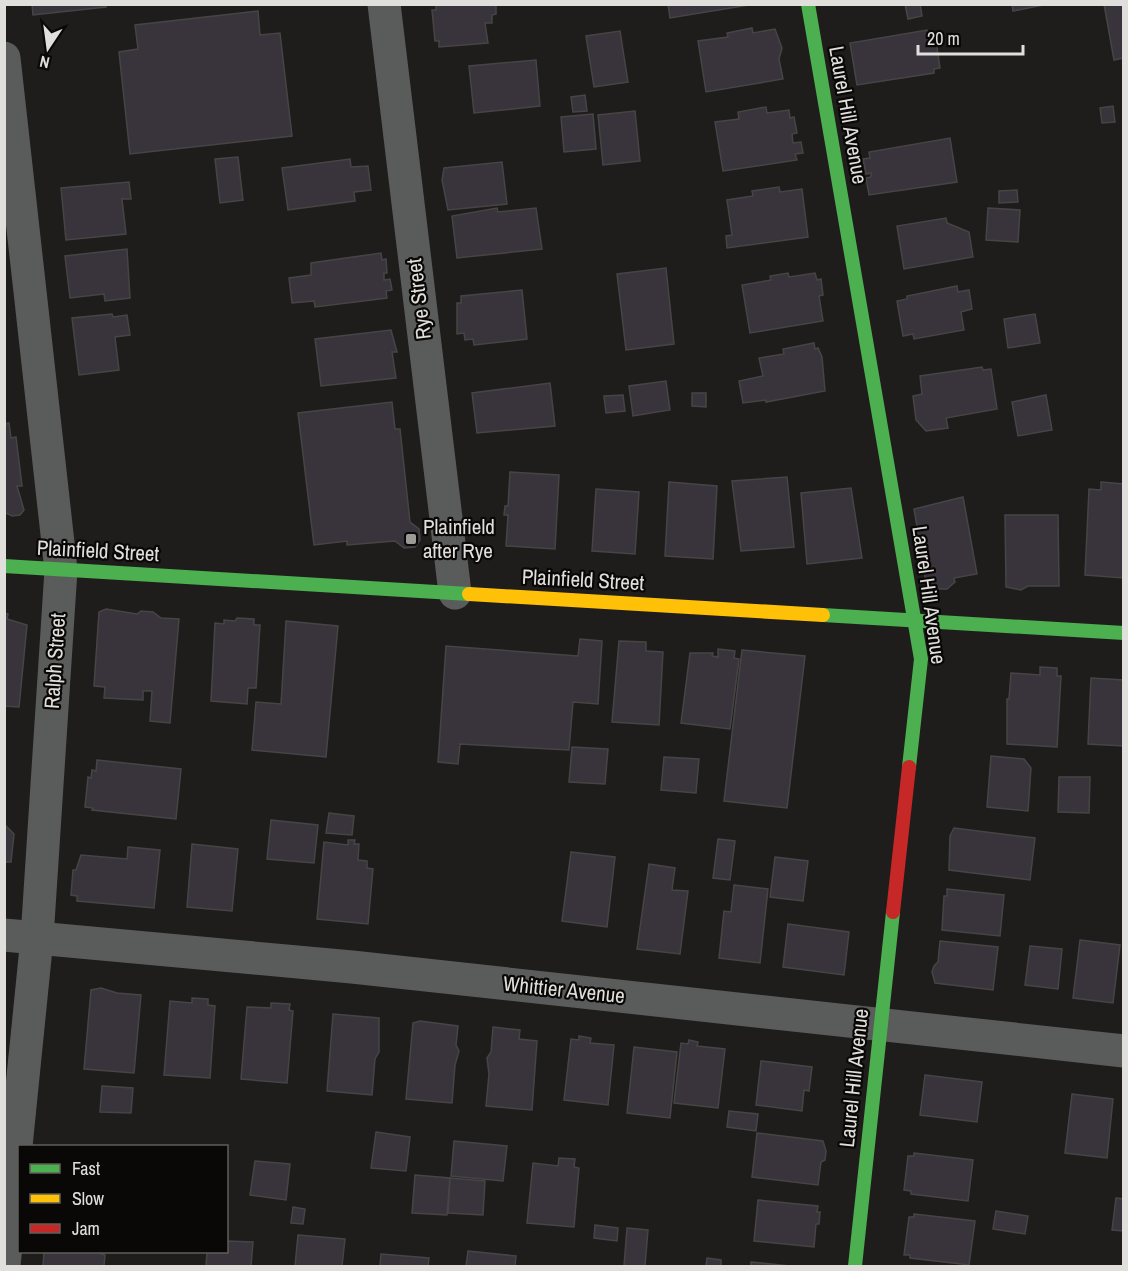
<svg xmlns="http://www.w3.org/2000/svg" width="1128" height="1271" viewBox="0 0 1128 1271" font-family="'Archivo Narrow',sans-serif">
<rect width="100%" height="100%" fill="#1f1d1b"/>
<!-- building -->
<g fill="#39343b" stroke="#464546" stroke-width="1.5">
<polygon points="32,4 106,4 106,7 33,15"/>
<polygon points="491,4 496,6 496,14 492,15 492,23 485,23 488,43 439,47 439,41 435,41 432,10 436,10 436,5"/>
<polygon points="668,4 755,4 670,18"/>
<polygon points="905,4 920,4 922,16 908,19"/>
<polygon points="1012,4 1048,4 1013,11"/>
<polygon points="1104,4 1124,4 1124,58 1114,60"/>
<polygon points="258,11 260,35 280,33 292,136 130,154 119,52 138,49 135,25"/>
<polygon points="752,28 753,33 775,29 782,48 779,59 783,79 706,92 698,41 728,37 727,33"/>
<polygon points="927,30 928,35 935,34 940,68 934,69 934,73 857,85 850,43"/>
<polygon points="620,31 628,82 594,87 586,36"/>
<polygon points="536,60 540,106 474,113 469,66"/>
<polygon points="585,95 587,111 573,112 571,97"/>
<polygon points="1113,106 1115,122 1102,123 1100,108"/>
<polygon points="766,107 767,113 789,110 790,118 794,117 797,133 792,134 793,143 801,142 803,153 795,154 797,160 723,171 715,122 739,119 738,112"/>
<polygon points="635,111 640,161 603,165 598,115"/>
<polygon points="593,114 596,149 564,152 561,117"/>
<polygon points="950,138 957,182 869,195 866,178 871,177 871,173 866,174 863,159 870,158 869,152"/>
<polygon points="238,157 243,200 220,203 215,159"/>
<polygon points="350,159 351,167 368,166 371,190 354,192 355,201 288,210 282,168"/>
<polygon points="502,162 507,204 448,210 442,180 444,168"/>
<polygon points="129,182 131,199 122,199 126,234 66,240 61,188"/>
<polygon points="779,187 780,192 802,189 808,237 727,248 726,236 732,235 727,200 753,196 752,191"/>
<polygon points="1017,190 1018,202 999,203 999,191"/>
<polygon points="497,208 498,212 536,208 542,249 457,258 452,216"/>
<polygon points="988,208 1020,210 1018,242 986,240"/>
<polygon points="946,218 947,223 969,232 973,257 904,269 897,226"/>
<polygon points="127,249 130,298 105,301 104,294 70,298 65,256"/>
<polygon points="381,253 382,260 386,259 387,273 384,273 384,280 390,279 392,290 386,291 387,298 315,307 314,301 292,303 289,278 311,275 311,263"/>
<polygon points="666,268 674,344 626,350 617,274"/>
<polygon points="788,273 789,277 815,273 817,280 821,279 823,295 819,296 823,321 750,333 742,285 771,280 770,276"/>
<polygon points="957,286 958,292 969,290 972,309 961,312 964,330 914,339 913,334 903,336 897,301 907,299 907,296"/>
<polygon points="522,290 527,339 474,345 473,339 465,340 464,333 457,334 457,303 461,303 461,296"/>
<polygon points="112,314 113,317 127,315 130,335 115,337 119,370 79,375 72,318"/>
<polygon points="1035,314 1040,343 1008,348 1004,319"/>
<polygon points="391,330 397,352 392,352 396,378 321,386 315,339"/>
<polygon points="814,343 815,349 818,348 822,357 825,391 766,402 766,400 743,403 739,381 763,376 759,358 784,354 783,349"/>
<polygon points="982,367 983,370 991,369 997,409 946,418 948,428 926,431 916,420 913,396 922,394 920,376"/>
<polygon points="666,381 670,410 633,416 629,386"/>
<polygon points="550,383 555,426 477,433 472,393"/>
<polygon points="692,393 706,393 706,407 692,406"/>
<polygon points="623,395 625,411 606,413 604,396"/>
<polygon points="1046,395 1052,430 1018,436 1012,402"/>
<polygon points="392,402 395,429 400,429 410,522 419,529 420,540 415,547 404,548 395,541 347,545 347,541 314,545 298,413"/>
<polygon points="4,415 6,424 9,423 11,438 16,437 22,486 17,486 24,510 20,515 12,516 4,512"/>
<polygon points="510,472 559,475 555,549 506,546 508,515 504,515 505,506 508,506"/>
<polygon points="787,477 794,547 741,551 732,481"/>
<polygon points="669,482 717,486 713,559 665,556"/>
<polygon points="1101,482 1124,484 1124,578 1085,575 1089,489 1101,490"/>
<polygon points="851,488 862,558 807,564 801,493"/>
<polygon points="596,489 639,492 635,554 592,551"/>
<polygon points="963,497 977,574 954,578 955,582 947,589 933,589 926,583 923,564 919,565 915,539 919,538 914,509"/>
<polygon points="1005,515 1058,515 1059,586 1028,586 1021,590 1006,587"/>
<polygon points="106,609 137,614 141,611 153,612 161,618 179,619 170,723 150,721 152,691 143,691 143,700 104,698 105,687 94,686 99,612"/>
<polygon points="4,613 8,614 7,619 27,625 19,707 4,706"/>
<polygon points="237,618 254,619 254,625 260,625 256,688 248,688 247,704 211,701 215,623 224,624 224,620 235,621"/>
<polygon points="286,621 338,626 326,757 252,750 256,702 281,704"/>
<polygon points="580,639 602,641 598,704 573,702 569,750 460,744 458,764 438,762 446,646 578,656"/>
<polygon points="619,641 646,642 646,651 663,652 659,725 612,722"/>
<polygon points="718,649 735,651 734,658 739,659 730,729 681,723 690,653 713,653 712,656 718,657"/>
<polygon points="742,650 805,656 787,808 724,801"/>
<polygon points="1040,667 1057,668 1057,676 1061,676 1057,747 1007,744 1007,699 1009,699 1011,673 1040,675"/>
<polygon points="1091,678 1124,680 1124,746 1088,744"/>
<polygon points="572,747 608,749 605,784 569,782"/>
<polygon points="991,756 1024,759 1031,768 1028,811 987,807"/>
<polygon points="664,757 699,759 696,793 661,790"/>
<polygon points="97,760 181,769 176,819 92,810 93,808 85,807 88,777 91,778 92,770 96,771"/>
<polygon points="1059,777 1090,777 1089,813 1058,812"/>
<polygon points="329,813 354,816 352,835 326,833"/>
<polygon points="271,820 318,825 314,863 267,859"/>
<polygon points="4,824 14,834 11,862 4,862"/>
<polygon points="954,828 1035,838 1030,880 949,870 950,836"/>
<polygon points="718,839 735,841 730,880 713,878"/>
<polygon points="348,840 355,840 354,844 359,844 358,860 367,861 367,868 373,869 368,924 317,919 324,842 348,845"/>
<polygon points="192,844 238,849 232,911 187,907"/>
<polygon points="128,847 160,850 154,908 77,901 77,896 71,895 73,870 76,870 81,855 127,859"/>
<polygon points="571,852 615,857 607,927 562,921"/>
<polygon points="775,857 808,861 803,901 770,897"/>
<polygon points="649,864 675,868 672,890 688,891 680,954 637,949"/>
<polygon points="734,885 768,889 760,963 719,958 724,911 731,912"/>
<polygon points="947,889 1004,895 1000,936 942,930 944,896 947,896"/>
<polygon points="788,924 849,932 844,975 783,967"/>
<polygon points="1080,940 1120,945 1113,1003 1073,998"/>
<polygon points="940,941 998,947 993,990 935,983 932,972 934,966 938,962"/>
<polygon points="1030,946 1062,949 1058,989 1025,985"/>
<polygon points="101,988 117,993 141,995 134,1073 84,1069 91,990"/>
<polygon points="192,998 208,999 208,1005 215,1006 210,1078 164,1075 170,1001 192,1003"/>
<polygon points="271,1003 290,1004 289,1010 293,1011 287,1083 241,1079 247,1007 271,1008"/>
<polygon points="333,1014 379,1018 379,1052 375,1059 372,1095 327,1091"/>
<polygon points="420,1021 458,1026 456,1045 459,1051 455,1065 452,1103 406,1099 413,1023"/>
<polygon points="493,1027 520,1030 519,1039 537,1041 532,1110 486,1106 489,1074 487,1058 491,1052"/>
<polygon points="579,1036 591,1038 590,1043 614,1045 608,1105 564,1100 571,1039 579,1040"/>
<polygon points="689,1040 698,1042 697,1046 725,1049 718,1108 674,1103 681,1043 688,1044"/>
<polygon points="634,1047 677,1052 670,1118 627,1113"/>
<polygon points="761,1061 812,1067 809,1091 804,1090 802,1111 756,1105"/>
<polygon points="925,1075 982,1082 977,1122 920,1115"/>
<polygon points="102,1086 133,1088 131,1113 100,1112"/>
<polygon points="1072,1094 1113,1099 1107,1158 1065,1153"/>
<polygon points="729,1111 758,1114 756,1131 727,1127"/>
<polygon points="376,1132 410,1137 406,1171 371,1168"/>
<polygon points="757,1133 823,1141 826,1151 825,1160 821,1162 818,1185 752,1177"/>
<polygon points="454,1141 507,1146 503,1181 451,1176"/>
<polygon points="914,1153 973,1160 968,1201 911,1194 911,1191 904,1190 908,1156 914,1156"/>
<polygon points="559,1158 575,1159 574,1167 579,1168 574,1227 527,1223 533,1163 558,1166"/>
<polygon points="255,1161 290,1164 286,1200 250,1195"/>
<polygon points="415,1175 450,1178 447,1215 412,1213"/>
<polygon points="450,1178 485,1181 483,1215 448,1213"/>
<polygon points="1116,1198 1124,1199 1124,1231 1112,1230"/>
<polygon points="758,1200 818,1206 817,1212 820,1212 819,1224 816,1224 814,1247 754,1241"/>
<polygon points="293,1207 305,1209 303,1224 291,1223"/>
<polygon points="996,1211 1028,1216 1025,1234 993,1229"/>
<polygon points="914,1214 975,1221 969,1265 910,1258 910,1255 904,1255 909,1217 914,1217"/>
<polygon points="595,1225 618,1228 617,1241 594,1238"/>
<polygon points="627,1228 648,1230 645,1266 624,1266"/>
<polygon points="298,1235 345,1239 342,1266 295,1266"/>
<polygon points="226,1241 253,1242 251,1266 206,1266 207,1252 226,1252"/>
<polygon points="468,1251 516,1256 515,1266 466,1266"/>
<polygon points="44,1252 101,1252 101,1254 105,1255 104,1266 43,1266"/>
<polygon points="381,1254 429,1258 428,1266 380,1266"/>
<polygon points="707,1258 721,1260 721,1266 706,1266"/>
<polygon points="751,1262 790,1266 751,1266"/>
</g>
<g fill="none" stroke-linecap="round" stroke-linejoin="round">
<!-- street -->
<g stroke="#5a5c5c" stroke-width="33">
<polyline points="384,4 455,593"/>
<polyline points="4,58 61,570 37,938 4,1265"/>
<polyline points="4,935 352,967 1124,1051"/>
</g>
<!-- fast -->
<g stroke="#4caf50" stroke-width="14">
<polyline points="808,4 921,659 909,767"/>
<polyline points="4,566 469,594"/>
<polyline points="823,615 1124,633"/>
<polyline points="855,1266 893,912"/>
</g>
<!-- slow -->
<polyline stroke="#ffc107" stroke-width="14" points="469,594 823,615"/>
<!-- jam -->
<polyline stroke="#c62828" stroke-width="14" points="893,912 909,767"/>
</g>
<!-- markers -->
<rect fill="#9d9b98" stroke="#090806" stroke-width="2" x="405" y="533" width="12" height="12" rx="3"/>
<g text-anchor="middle" stroke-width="4.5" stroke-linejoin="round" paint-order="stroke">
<!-- street labels -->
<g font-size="21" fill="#e1dfdb" stroke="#090806">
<text transform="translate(848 115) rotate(80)" y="7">Laurel Hill Avenue</text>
<text transform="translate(419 299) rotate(-97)" y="7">Rye Street</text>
<text transform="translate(98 551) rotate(3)" y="7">Plainfield Street</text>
<text transform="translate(583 580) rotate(3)" y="7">Plainfield Street</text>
<text transform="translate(929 595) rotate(82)" y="7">Laurel Hill Avenue</text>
<text transform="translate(55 661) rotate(-86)" y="7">Ralph Street</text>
<text transform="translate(564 990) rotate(6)" y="7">Whittier Avenue</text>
<text transform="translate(854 1078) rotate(-84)" y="7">Laurel Hill Avenue</text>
</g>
<!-- poi labels -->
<g font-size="21" fill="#e1dfdb" stroke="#090806" text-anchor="start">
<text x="423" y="534">Plainfield<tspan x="423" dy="24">after Rye</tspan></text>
</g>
</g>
<!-- border -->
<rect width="1128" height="1271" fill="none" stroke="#e1dfdb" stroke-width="12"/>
<!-- legend -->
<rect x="18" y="1145" width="210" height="108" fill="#090806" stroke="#5f5e5b" stroke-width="1.5"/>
<rect x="30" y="1164" width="30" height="9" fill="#4caf50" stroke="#5f5e5b" stroke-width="1.5"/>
<text x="72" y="1175" font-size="18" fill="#e1dfdb">Fast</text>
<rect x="30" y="1194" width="30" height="9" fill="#ffc107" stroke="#5f5e5b" stroke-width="1.5"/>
<text x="72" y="1205" font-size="18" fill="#e1dfdb">Slow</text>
<rect x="30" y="1224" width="30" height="9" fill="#c62828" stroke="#5f5e5b" stroke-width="1.5"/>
<text x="72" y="1235" font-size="18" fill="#e1dfdb">Jam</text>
<!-- north arrow -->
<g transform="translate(48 48) rotate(193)" stroke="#090806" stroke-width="4.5" paint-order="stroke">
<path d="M0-4.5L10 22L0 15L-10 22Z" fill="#e1dfdb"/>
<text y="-9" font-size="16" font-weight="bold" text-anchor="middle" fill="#e1dfdb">N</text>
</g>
<!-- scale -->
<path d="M918 45v9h105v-9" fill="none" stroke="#e1dfdb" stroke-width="3"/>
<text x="927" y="45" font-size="18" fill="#e1dfdb" stroke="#090806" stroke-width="4.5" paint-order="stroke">20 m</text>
</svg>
